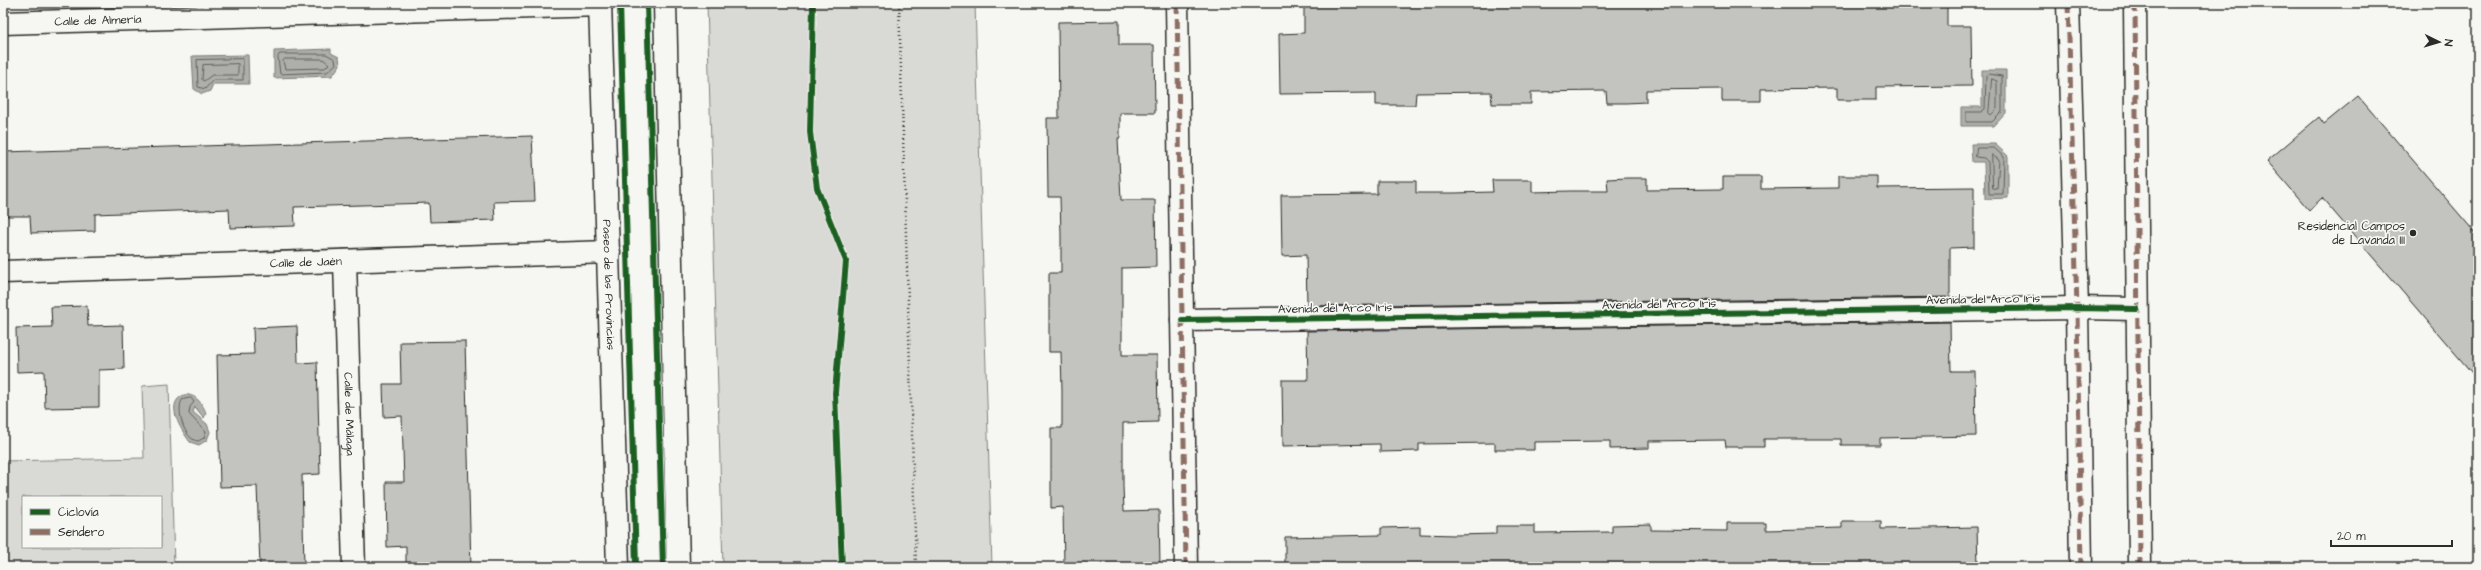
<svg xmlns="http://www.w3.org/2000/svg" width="2481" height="570" viewBox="0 0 2481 570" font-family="'Architects Daughter',sans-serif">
<rect width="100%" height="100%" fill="#f6f6f2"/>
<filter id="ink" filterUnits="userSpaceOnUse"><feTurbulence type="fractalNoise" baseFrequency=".025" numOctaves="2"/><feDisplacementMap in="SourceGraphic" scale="8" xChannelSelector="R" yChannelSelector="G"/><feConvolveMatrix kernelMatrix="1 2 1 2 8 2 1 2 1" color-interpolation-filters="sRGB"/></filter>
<g filter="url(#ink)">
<!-- green -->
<g fill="#d9d9d5" stroke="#828280" fill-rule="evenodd">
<polygon points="707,3 975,3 992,567 723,567"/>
<path d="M169,384L174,567H3V461L144,458L142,386ZM23,497H161V547H23Z"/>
</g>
<!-- water -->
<g fill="#aeaeab" stroke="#7a7a78">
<polygon points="331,49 331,53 339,57 340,65 332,76 274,78 274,51"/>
<polygon points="248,55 249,84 213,84 210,91 202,94 194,89 192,56"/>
<polygon points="1982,70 2006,70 2006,113 1994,126 1961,126 1961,107 1982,107"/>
<polygon points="1971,144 1995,144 2008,156 2008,198 1985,199 1984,162 1972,162"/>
<path d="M184,395C195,393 203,404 206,413L204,418L195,407L193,412L207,424L210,432L207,440L199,445L190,442C181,430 164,403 184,395Z"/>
</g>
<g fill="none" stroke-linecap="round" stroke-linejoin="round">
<!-- shore -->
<g stroke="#5f5f5e" stroke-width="1">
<polygon points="280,54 326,54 335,59 336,64 327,72 280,74 278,57"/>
<polygon points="243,59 243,80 213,80 205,89 198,87 197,60"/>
<polygon points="285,59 323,59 329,64 325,68 285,69 283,61"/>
<polygon points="238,64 238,75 212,75 204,81 202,80 203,65"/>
<polygon points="1988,74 2002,76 2002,112 1992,122 1966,122 1966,112 1981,112 1985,109 1986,76"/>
<polygon points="1992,79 1997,81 1997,109 1991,115 1989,113"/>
<polygon points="1977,148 1994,148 2004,157 2003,194 1989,194 1988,162 1984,158 1976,157"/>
<polygon points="1992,155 1999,160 1997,189 1993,188"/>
<path d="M191,398L194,402L190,407L189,414L206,432L204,438L198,441C184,440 176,410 182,400Z"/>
</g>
</g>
<!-- building -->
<g fill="#c3c3c0" stroke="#2b2b2b">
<polygon points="1304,3 1947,3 1947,26 1971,26 1972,86 1876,87 1876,100 1837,100 1837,88 1761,89 1761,101 1722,101 1722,89 1646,90 1646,102 1626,103 1607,103 1606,91 1531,92 1531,104 1492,104 1491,92 1416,93 1415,105 1376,105 1376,93 1280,94 1279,34 1304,33"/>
<polygon points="1119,21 1119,45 1154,45 1155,113 1120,113 1120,138 1118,138 1121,200 1155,200 1156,267 1122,268 1122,355 1157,355 1158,422 1123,423 1123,486 1124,511 1159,510 1160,567 1064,567 1063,507 1051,508 1051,428 1062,428 1062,390 1061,352 1049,352 1049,273 1061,273 1061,235 1060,197 1048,197 1047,118 1059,118 1058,22"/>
<polygon points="2358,96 2478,236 2478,380 2322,198 2309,210 2267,161 2319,117 2324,124"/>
<polygon points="532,136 535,201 494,202 495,220 430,222 429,203 294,207 295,226 230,228 229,209 95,214 95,231 31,233 30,216 3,216 3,152"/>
<polygon points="1838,176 1877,176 1877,188 1974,187 1974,247 1950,248 1950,297 1307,306 1306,255 1282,256 1281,195 1377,194 1377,181 1416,181 1416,193 1454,193 1493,192 1492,180 1532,180 1532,192 1570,191 1608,191 1607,179 1627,178 1647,178 1647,190 1723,189 1723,177 1761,177 1761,189 1838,188"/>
<polygon points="87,306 88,326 123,325 124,369 99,370 99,407 45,408 44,371 17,372 16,328 52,327 51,307"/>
<polygon points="1950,322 1951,371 1975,371 1976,436 1880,438 1880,445 1841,445 1841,439 1764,439 1764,447 1726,447 1725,440 1649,441 1649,448 1610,449 1610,441 1534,442 1534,450 1495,450 1495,443 1419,444 1419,451 1380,452 1380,444 1283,446 1282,380 1308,380 1307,331"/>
<polygon points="297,326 298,363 317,362 320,474 302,475 304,567 260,567 257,486 220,487 217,355 254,354 253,328"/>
<polygon points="465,341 471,567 406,567 406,546 387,547 386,482 404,482 402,416 384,417 383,384 401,384 400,342"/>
<polygon points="1842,521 1881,521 1881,529 1977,527 1978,567 1285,567 1285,537 1381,535 1381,528 1420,527 1420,534 1455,535 1496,534 1496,526 1535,526 1535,533 1612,532 1612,525 1651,524 1651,530 1727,531 1727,523 1766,523 1766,530 1842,528"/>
</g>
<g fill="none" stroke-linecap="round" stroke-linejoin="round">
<!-- street casing -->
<g stroke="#2b2b2b" stroke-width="25">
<g id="street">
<polyline points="1177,3 1186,567"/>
<polyline points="2068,3 2077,308 2081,567"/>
<polyline points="2135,3 2140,567"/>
<path id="s1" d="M3,23L601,5"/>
<path id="s2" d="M345,261L354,567"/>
<path id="s3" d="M3,272L609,252"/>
<polyline points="1182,320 2077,308 2137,309"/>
</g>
</g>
<!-- secondary casing -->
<g stroke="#2b2b2b" stroke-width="25">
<g id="secondary">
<path id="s4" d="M600,3L618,567"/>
<polyline points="665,3 678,567"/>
</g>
</g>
<!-- path -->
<polyline stroke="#2b2b2b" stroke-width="2.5" stroke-dasharray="1 3" stroke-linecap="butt" points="899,3 916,567"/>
<!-- street -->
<use href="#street" stroke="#f6f6f2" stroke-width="22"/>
<!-- secondary -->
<use href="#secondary" stroke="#f6f6f2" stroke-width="22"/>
<!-- quiet -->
<g stroke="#8d6e63" stroke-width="5" stroke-dasharray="10 5" stroke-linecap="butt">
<polyline points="1177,3 1186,567"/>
<polyline points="2068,3 2077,308 2081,567"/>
<polyline points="2135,3 2140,567"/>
</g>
<!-- cycleway casing -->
<g stroke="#f6f6f2" stroke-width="8">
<g id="cycleway">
<polyline points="620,3 636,567"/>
<polyline points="647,3 663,567"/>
<polyline points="813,3 810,132 817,188 846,261 835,393 842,567"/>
<polyline points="1182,320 2077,308 2137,309"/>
</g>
</g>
<!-- cycleway -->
<use href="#cycleway" stroke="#1b5e20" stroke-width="6"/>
</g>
</g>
<!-- markers -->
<circle fill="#2b2b2b" stroke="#f6f6f2" stroke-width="1.5" cx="2413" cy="233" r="4"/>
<g text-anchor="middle" stroke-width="3.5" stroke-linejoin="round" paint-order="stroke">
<!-- street labels -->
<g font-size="12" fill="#2b2b2b" stroke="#f6f6f2">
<text dy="4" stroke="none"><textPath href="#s1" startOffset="95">Calle de Almería</textPath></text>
<text dy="4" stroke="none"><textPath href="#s3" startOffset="303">Calle de Jaén</textPath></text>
<text dy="4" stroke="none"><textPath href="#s4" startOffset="282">Paseo de las Provincias</textPath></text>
<text transform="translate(1983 299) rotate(-1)" y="4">Avenida del Arco Iris</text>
<text transform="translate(1659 304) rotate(-1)" y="4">Avenida del Arco Iris</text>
<text transform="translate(1335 308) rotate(-1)" y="4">Avenida del Arco Iris</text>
<text dy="4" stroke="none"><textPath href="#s2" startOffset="153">Calle de Málaga</textPath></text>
</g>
<!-- poi labels -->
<g font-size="12" fill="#2b2b2b" stroke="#f6f6f2" text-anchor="end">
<text x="2405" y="230">Residencial Campos<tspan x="2405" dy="14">de Lavanda III</tspan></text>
</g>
</g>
<!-- margin -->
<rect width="2481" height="570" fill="none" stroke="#f6f6f2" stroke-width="16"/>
<rect x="8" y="8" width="2465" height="554" fill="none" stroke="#2b2b2b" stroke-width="1.5" filter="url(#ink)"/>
<!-- legend -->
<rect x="22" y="496" width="140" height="52" fill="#f6f6f2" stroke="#a5a5a2"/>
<rect x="30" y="509" width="20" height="6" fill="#1b5e20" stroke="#a5a5a2"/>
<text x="58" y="516" font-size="12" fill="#2b2b2b">Ciclovía</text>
<rect x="30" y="529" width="20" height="6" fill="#8d6e63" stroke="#a5a5a2"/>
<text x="58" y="536" font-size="12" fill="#2b2b2b">Sendero</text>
<!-- north arrow -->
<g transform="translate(2439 42) rotate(95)" stroke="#f6f6f2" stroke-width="3" paint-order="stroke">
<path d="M0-3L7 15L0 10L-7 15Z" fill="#2b2b2b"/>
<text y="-6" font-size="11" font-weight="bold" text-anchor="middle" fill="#2b2b2b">N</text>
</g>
<!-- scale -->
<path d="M2331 540v6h121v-6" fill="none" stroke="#2b2b2b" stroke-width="2"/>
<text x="2337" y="540" font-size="12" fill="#2b2b2b" stroke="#f6f6f2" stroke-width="3" paint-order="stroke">20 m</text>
</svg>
